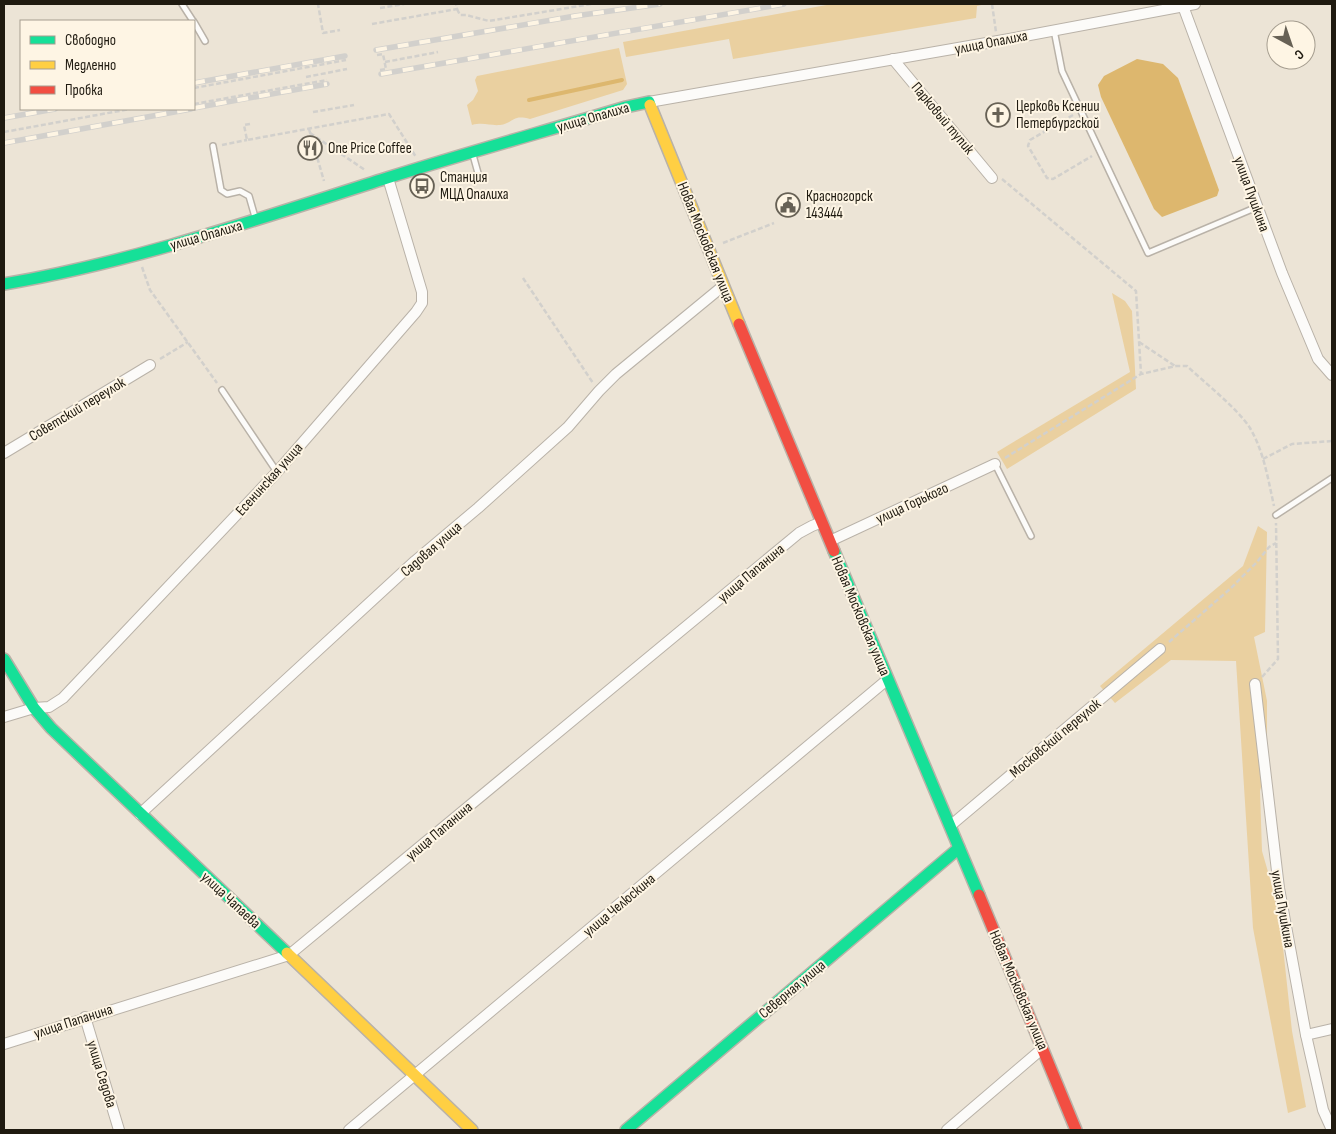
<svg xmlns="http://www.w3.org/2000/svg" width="1336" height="1134" viewBox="0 0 1336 1134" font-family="'Sofia Sans Condensed',sans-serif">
<rect width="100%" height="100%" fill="#ece4d6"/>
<!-- green -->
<g fill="#ead0a0">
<polygon points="832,4 986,4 977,6 976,18 733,59 729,39 626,57 623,42"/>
<path d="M619,48L627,84L623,90L530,119C512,114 514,123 500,125C490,126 484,122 472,125L467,105L473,100L478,91L475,80L477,76Z"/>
<polygon points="1112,293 1125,301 1132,311 1136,389 1007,469 997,452 1130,372"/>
<polygon points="1258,526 1267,532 1265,632 1254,637 1267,701 1267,765 1260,791 1262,851 1279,910 1292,1031 1306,1107 1288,1113 1253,928 1236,661 1171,660 1115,703 1100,686 1243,566"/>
</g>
<!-- water -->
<polygon fill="#ddb76e" points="1137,59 1163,64 1178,78 1219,190 1217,196 1162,217 1154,209 1101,97 1098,85 1104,76"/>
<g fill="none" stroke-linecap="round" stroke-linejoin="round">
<!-- stream -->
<polyline stroke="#ddb76e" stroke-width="4" points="529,100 622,80"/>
<!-- lane casing -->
<g stroke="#b9b2a8" stroke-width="8">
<g id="lane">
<polyline points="182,4 193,21"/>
<polyline points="194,22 205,41"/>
<polyline points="1054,30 1062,71 1148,253 1257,207"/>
<polyline points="213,146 221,190 227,194 240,191 249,196 255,217"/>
<polyline points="473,155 478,173"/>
<polyline points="222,390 277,472"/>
<polyline points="995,464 1031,536"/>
<polyline points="1276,515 1332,478"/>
</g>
</g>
<!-- street casing -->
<g stroke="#b9b2a8" stroke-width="12">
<g id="street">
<polyline points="1183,6 1282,273 1318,359 1332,375"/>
<polyline points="893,59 992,178"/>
<polyline points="649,102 998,41 1195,4"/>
<polyline points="4,453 150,365"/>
<polyline points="830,541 995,464"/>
<polyline points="1255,684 1279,888 1306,1035 1323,1110 1332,1130"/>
<polyline points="4,717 34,708 49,707 63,698 277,472 416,312 422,303 422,292 388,178"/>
<polyline points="140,814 415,561 478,508 568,427 599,391 616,374 723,286"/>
<polyline points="950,826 1160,649"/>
<polyline points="85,1017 119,1130"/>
<polyline points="1306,1035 1332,1029"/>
<polyline points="4,1044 289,955 799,533 812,526 822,522"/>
<polyline points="349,1130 888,679"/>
<polyline points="947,1130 1043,1048"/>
</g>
</g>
<!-- fast casing -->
<g stroke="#b9b2a8" stroke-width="14">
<g id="fast">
<path d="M4,284C134,262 261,218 387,178C466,153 546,131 626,107L649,102L650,105"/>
<polyline points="834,551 979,895"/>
<polyline points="4,659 34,708 51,728 287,953"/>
<polyline points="626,1130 959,848"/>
</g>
</g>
<!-- slow casing -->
<g stroke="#b9b2a8" stroke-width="14">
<g id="slow">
<polyline points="650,105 739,324"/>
<polyline points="287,953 472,1130"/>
</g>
</g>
<!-- jam casing -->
<g stroke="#b9b2a8" stroke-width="14">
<g id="jam">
<polyline points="739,324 834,551"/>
<polyline points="979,895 1076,1130"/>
</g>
</g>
<!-- path -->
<g stroke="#d2d0cc" stroke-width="2.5" stroke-dasharray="5 2.5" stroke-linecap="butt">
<polyline points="319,4 318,4 323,33 340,30"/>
<polyline points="992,4 996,32"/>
<polyline points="380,8 404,4"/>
<polyline points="457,9 460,15 466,15 489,21 591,4"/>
<polyline points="372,24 457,9 456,4"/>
<polyline points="377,55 383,54 386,69 380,70"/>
<polyline points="385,62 438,52"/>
<polyline points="306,77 347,69"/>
<polyline points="194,88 346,60"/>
<polyline points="194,104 327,80"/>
<polyline points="313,112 354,105"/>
<polyline points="1073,115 1030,140 1028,146 1047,178 1053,179 1092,156"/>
<polyline points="250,124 244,125 247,140 389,114 416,157"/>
<polyline points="309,129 324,181"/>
<polyline points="4,132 130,109"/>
<polyline points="310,133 365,170"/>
<polyline points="222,145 247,140"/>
<polyline points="1002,179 1136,291 1141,374"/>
<polyline points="723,243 774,223"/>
<polyline points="142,267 150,290 217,383"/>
<polyline points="523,278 593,383"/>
<polyline points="1139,342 1175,366"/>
<polyline points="160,359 188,342"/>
<path d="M1005,458L1141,374L1176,366H1187C1205,383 1238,409 1250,428C1264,452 1268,479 1274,506"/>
<polyline points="1263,459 1292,444 1332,441"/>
<polyline points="1169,642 1230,589 1257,562 1269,547 1276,543"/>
<polyline points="1262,677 1278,659 1276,523"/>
</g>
<!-- lane -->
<use href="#lane" stroke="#fcfbf9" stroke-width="5"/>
<!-- street -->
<use href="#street" stroke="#fcfbf9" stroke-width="10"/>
<!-- fast -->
<use href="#fast" stroke="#16e098" stroke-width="11"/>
<!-- slow -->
<use href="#slow" stroke="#ffcf43" stroke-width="11"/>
<!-- jam -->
<use href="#jam" stroke="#f24e42" stroke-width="11"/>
<!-- rail casing -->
<g stroke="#d2d0cc" stroke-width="5.5">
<g id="rail">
<polyline points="376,50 575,16 660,4"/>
<polyline points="381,74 784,4"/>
<polyline points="194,83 345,56"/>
<polyline points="194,108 327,84"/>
<polyline points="4,118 55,109"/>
<polyline points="4,143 191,109"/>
</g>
</g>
<!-- rail -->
<use href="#rail" stroke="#fef5e4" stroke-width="4" stroke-dasharray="11" stroke-linecap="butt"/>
</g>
<!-- icons -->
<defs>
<g id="church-ring" transform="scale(1.25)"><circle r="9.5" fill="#fef5e4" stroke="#676155" stroke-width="1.5"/><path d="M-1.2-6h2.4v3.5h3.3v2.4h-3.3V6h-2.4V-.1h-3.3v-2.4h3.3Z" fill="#676155"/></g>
<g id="restaurant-ring" transform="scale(1.25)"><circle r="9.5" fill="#fef5e4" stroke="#676155" stroke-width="1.5"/><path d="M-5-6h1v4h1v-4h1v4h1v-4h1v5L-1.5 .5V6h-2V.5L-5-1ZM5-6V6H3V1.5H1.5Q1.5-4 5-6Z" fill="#676155"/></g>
<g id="bus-ring" transform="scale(1.25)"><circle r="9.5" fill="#fef5e4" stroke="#676155" stroke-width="1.5"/><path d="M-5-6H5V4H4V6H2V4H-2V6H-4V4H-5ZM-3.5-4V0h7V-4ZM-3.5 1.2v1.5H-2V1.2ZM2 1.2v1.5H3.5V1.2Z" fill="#676155"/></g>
<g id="civic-ring" transform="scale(1.25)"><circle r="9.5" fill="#fef5e4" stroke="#676155" stroke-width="1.5"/><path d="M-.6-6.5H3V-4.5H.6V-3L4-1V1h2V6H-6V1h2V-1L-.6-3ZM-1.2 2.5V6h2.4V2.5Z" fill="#676155"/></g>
</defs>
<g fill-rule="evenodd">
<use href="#church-ring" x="998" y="115"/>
<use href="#restaurant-ring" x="310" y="148"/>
<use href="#bus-ring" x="422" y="186"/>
<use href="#civic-ring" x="788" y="205"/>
</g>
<g text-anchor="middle" stroke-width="4" stroke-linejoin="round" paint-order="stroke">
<!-- street labels -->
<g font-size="15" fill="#1f1a10" stroke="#fef5e4">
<text transform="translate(991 42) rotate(-11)" y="5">улица Опалиха</text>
<text transform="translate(593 117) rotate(-16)" y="5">улица Опалиха</text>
<text transform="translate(943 118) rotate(50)" y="5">Парковый тупик</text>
<text transform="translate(1252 194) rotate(70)" y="5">улица Пушкина</text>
<text transform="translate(206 235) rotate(-16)" y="5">улица Опалиха</text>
<text transform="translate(706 242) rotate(68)" y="5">Новая Московская улица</text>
<text transform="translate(77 409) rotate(-31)" y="5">Советский переулок</text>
<text transform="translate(269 479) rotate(-48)" y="5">Есенинская улица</text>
<text transform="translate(912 503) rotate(-25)" y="5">улица Горького</text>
<text transform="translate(431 549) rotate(-41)" y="5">Садовая улица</text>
<text transform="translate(751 573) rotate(-40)" y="5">улица Папанина</text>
<text transform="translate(861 616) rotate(67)" y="5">Новая Московская улица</text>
<text transform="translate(1055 738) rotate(-40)" y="5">Московский переулок</text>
<text transform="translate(439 831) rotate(-40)" y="5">улица Папанина</text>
<text transform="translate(231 900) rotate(43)" y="5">улица Чапаева</text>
<text transform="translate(619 905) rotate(-40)" y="5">улица Челюскина</text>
<text transform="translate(1283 909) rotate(80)" y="5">улица Пушкина</text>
<text transform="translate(792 989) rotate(-40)" y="5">Северная улица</text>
<text transform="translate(1019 990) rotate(67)" y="5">Новая Московская улица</text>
<text transform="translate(73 1021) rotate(-18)" y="5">улица Папанина</text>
<text transform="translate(102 1074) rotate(73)" y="5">улица Седова</text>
</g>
<!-- poi labels -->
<g font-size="15" fill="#1f1a10" stroke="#fef5e4" text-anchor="start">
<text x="1016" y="111">Церковь Ксении<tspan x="1016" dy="17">Петербургской</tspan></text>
<text x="328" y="153">One Price Coffee</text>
<text x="440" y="182">Станция<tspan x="440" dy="17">МЦД Опалиха</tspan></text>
<text x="806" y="201">Красногорск<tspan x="806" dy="17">143444</tspan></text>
</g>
</g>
<!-- border -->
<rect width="1336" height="1134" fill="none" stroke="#1f1a10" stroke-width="10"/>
<!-- legend -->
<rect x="20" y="20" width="175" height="90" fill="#fef5e4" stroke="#a59d8f"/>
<rect x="30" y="36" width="25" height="8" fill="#16e098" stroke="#a59d8f"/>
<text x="65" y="45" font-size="15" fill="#1f1a10">Свободно</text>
<rect x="30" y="61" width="25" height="8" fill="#ffcf43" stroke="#a59d8f"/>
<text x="65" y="70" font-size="15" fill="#1f1a10">Медленно</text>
<rect x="30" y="86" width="25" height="8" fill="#f24e42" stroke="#a59d8f"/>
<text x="65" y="95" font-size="15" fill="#1f1a10">Пробка</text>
<!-- north arrow -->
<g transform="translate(1291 45) rotate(140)"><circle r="24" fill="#fef5e4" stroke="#a59d8f"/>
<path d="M0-4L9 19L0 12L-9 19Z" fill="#676155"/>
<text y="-8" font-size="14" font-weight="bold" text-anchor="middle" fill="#1f1a10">С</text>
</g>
</svg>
